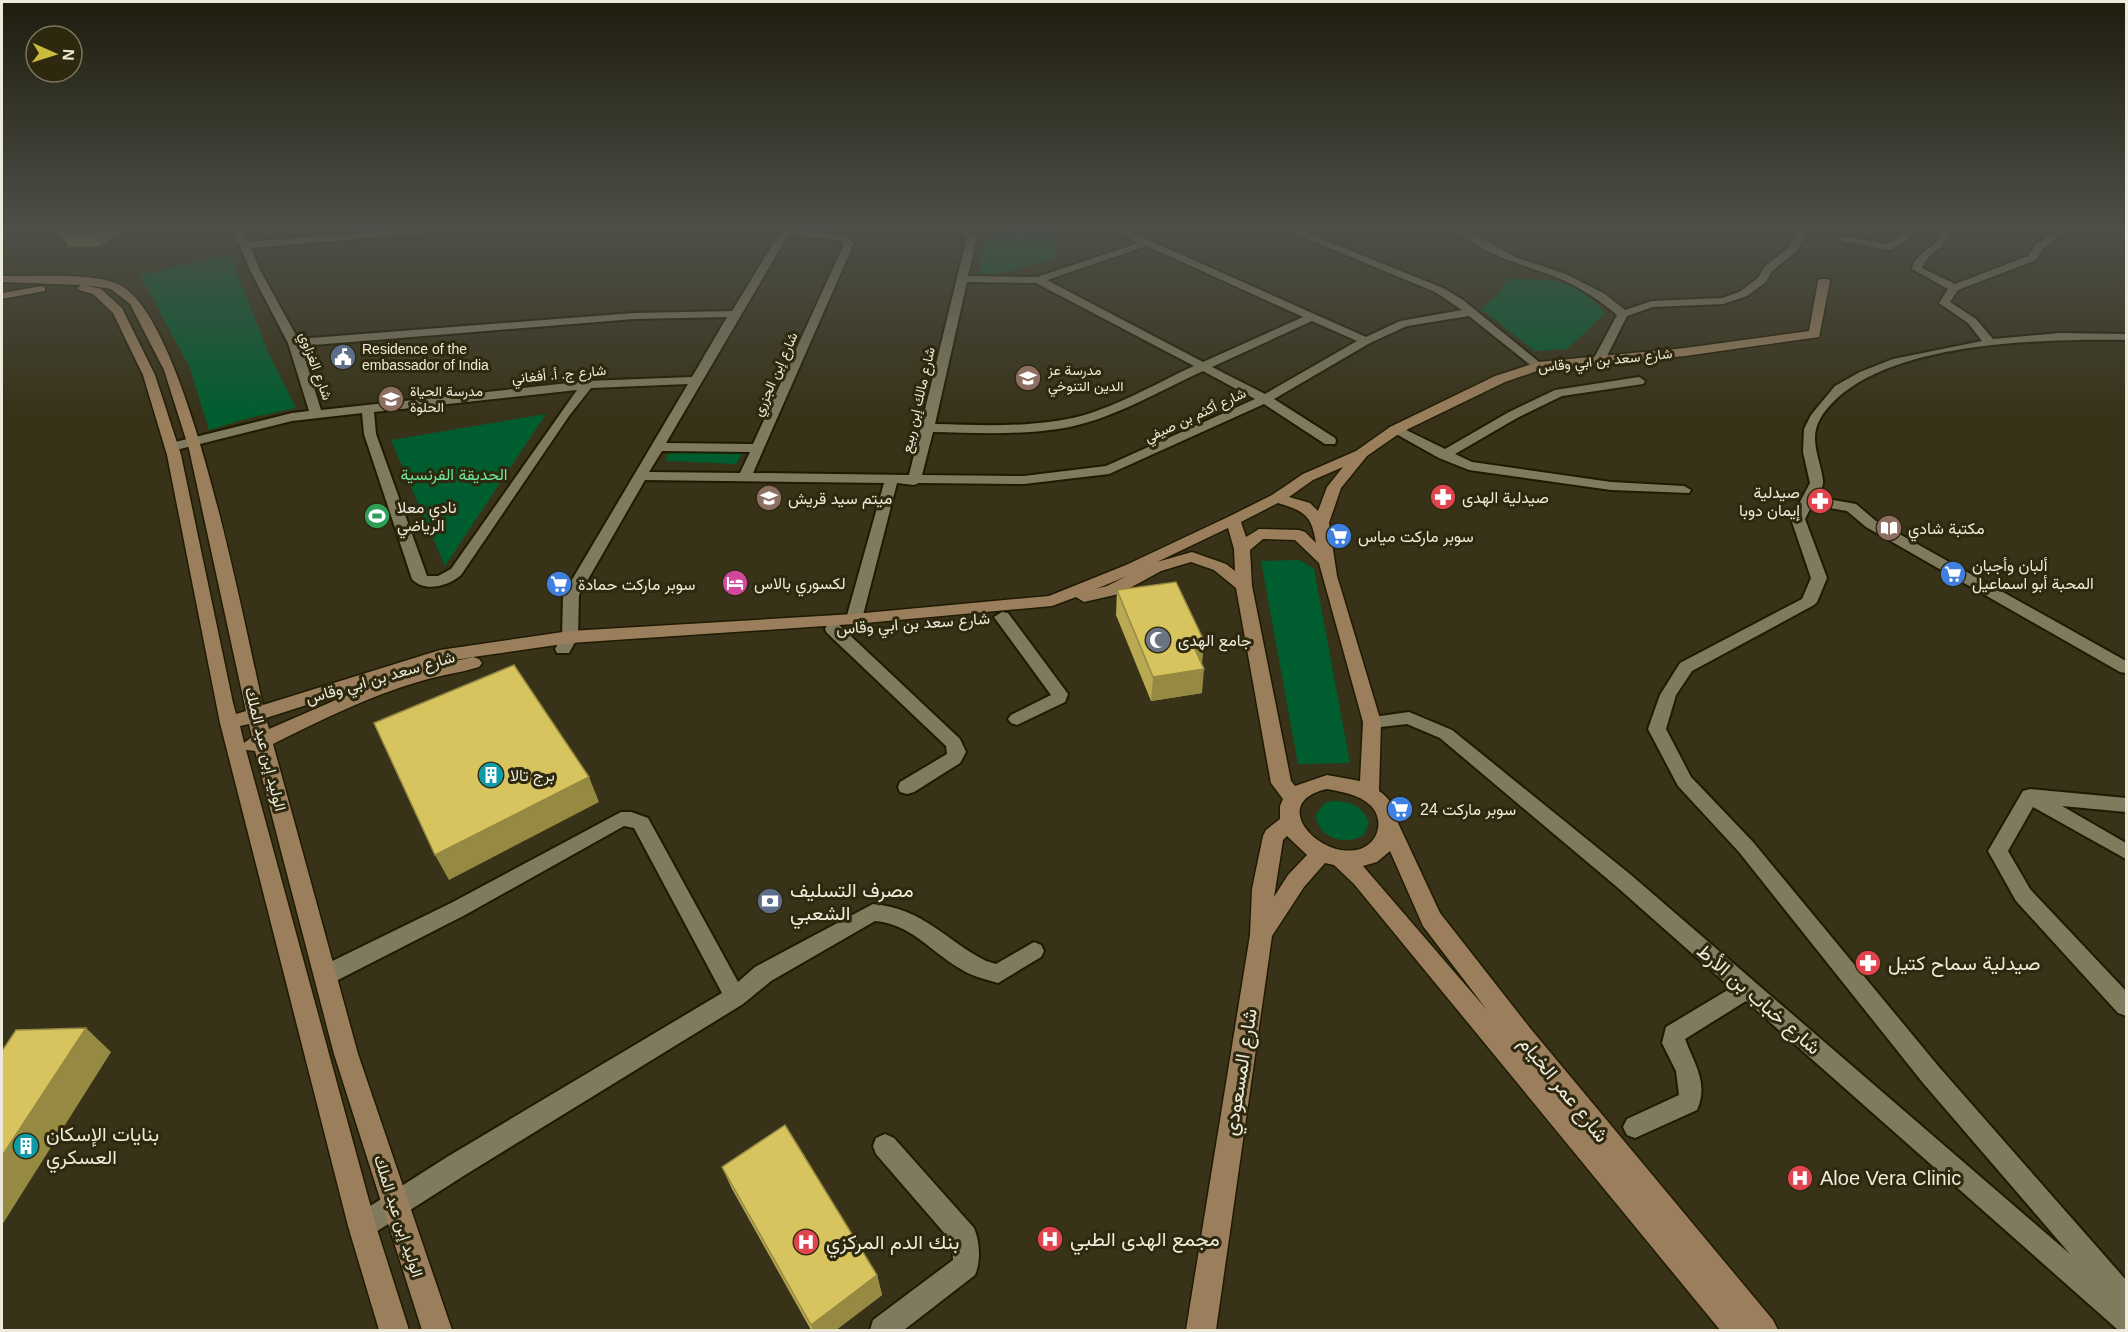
<svg xmlns="http://www.w3.org/2000/svg" width="2128" height="1332" viewBox="0 0 2128 1332" font-family="Helvetica,Vazirmatn,sans-serif">
<rect width="100%" height="100%" fill="#373218"/>
<!-- green -->
<g fill="#005d2f">
<polygon points="1014,229 1045,229 1062,238 1052,245 1058,257 1013,270 979,277 984,239"/>
<polygon points="230,255 268,352 296,408 249,418 209,430 190,368 140,275"/>
<path d="M1509,278C1551,281 1579,276 1605,314L1567,349L1535,351L1481,309L1496,296Z"/>
<polygon points="546,414 445,566 391,440"/>
<polygon points="671,449 744,450 736,464 665,461"/>
<polygon points="1300,560 1314,569 1350,763 1298,764 1261,561"/>
<path d="M1331,801C1349,800 1364,806 1369,823L1364,835C1346,846 1317,839 1316,814L1324,804Z"/>
</g>
<g fill="none" stroke-linecap="round" stroke-linejoin="round">
<!-- street casing -->
<g stroke="#1f1a02" stroke-width="4">
<g id="street">
<path d="M233,229H243L248,242L405,229H447L442,232L251,248L260,270L298,339L634,313L732,311L782,229L841,234L854,243L753,473L909,475L967,237L954,229H966L977,236L968,276L1037,277L1138,243L1111,229H1124L1366,337L1400,321L1462,310L1435,292L1283,229H1297L1443,288L1463,300L1544,366L1538,370L1534,368L1469,316L1407,326L1370,343L1274,399L1335,438L1336,441L1335,444H1325L1264,404L1109,474L1024,484L919,483L914,485L897,483L862,619L854,624L846,619L884,483L645,480L579,595L578,637L569,653H557L555,649L562,637L563,595L688,384L591,388L569,416L461,575C448,586 425,593 412,579L364,434L362,413L292,421L172,451L165,447L167,444L292,413L309,411L288,343L250,270ZM788,235L838,240L844,244L753,444L666,443ZM1147,246L1303,317L1203,362L1047,280ZM967,282L1036,283L1194,366C1150,386 1104,415 1056,421C1016,427 975,425 935,424ZM727,317L692,377L587,381L321,410L301,346L634,319ZM1312,321L1357,341L1265,394L1212,367ZM1203,371L1255,399L1106,466L1024,476L922,475L933,432C974,433 1017,435 1058,429C1108,422 1157,392 1203,371ZM577,390L451,569L438,576H427L376,434L374,412ZM662,451L750,452L740,473L649,472Z"/>
<path d="M1454,229H1466L1515,257L1566,274L1605,294L1625,310L1652,301L1722,298L1739,292L1758,278L1764,267L1788,248L1798,231L1796,229L1808,231L1796,252L1772,271L1766,282L1747,296L1723,304L1653,307L1627,316L1606,358L1600,361L1594,358L1617,315C1599,300 1580,287 1558,278C1524,264 1483,256 1454,229Z"/>
<polygon points="1905,229 1915,229 1908,239 1890,250 1844,242 1839,239 1844,236 1888,244 1901,235"/>
<path d="M1942,229H1952C1948,249 1928,251 1922,268L1955,284L2028,256L2034,246L2053,232L2045,229L2066,231L2042,250L2036,260L1958,290L1950,302L1976,319L1993,339L2060,333L2126,334V340C2044,339 1868,340 1820,419C1808,440 1821,460 1823,481C1824,486 1819,493 1816,497L1856,504L1876,521L2126,661V673L2120,672L1866,527L1847,511L1812,505L1805,519L1827,578L1817,602L1814,605L1692,671L1676,695L1666,729L1691,777L1753,842L1939,1067L2126,1280V1330L2117,1329L1746,1001L1685,1039C1694,1064 1709,1083 1697,1110L1635,1138L1627,1135L1623,1127L1627,1119L1679,1095L1676,1071L1662,1043L1666,1027L1731,988L1617,887L1440,738L1407,724L1372,728L1366,726L1363,722L1366,718L1409,712L1452,730L1631,875L2070,1254L1923,1083L1739,852L1678,786L1648,729L1660,695L1680,663L1802,599L1811,578L1791,519L1810,483L1803,452L1804,429L1811,415L1835,386L1860,372L1893,359L1982,341L1968,323L1939,303L1948,289L1912,269C1915,251 1939,248 1942,229Z"/>
<polygon points="1639,377 1645,381 1643,384 1562,396 1517,418 1455,454 1472,462 1611,482 1684,486 1691,490 1689,493 1611,490 1469,470 1439,458 1389,430 1390,427 1400,427 1445,449 1509,412 1555,390"/>
<polygon points="1002,612 1008,613 1068,694 1065,702 1017,725 1011,723 1008,719 1011,715 1051,695 994,617"/>
<polygon points="833,624 839,625 960,739 966,752 960,763 914,792 907,794 900,792 898,787 900,782 947,754 946,746 827,633 825,629 827,625"/>
<polygon points="2030,789 2126,798 2126,812 2062,806 2126,843 2126,859 2033,807 2008,851 2030,889 2126,991 2126,1016 2118,1013 2016,901 1988,851 2023,791"/>
<path d="M621,812H631L648,818L738,982L755,967L873,904C925,909 943,939 986,961L996,964L1034,942L1041,945L1044,951L1041,957L998,983C984,979 971,976 959,968C930,951 911,924 875,921L771,981L743,1004L465,1175L371,1235L362,1239L353,1235L349,1226L353,1217L447,1157L722,993L634,828L624,826L465,915L334,982L326,984L318,982L315,975L318,968L451,903Z"/>
<path d="M885,1134L894,1138L974,1228C980,1242 981,1261 975,1275L904,1330H870L873,1320L953,1260L952,1242L876,1154L873,1146L876,1138Z"/>
</g>
</g>
<!-- secondary casing -->
<g stroke="#1f1a02" stroke-width="3">
<g id="secondary">
<path d="M2,276C31,277 95,272 120,285C188,320 244,625 263,705L440,650L570,631L854,614L1049,596L1126,565L1228,517L1272,495L1303,474L1356,451L1390,427L1495,376L1538,362L1685,348L1809,331L1818,281L1820,279H1828L1830,281L1819,337L1685,356L1540,370L1505,382L1400,433L1367,456L1341,488L1329,523L1337,576L1381,722L1379,791C1390,798 1397,811 1398,823L1440,913L1530,1028L1773,1320L1778,1330H1720L1354,884L1334,865L1325,863L1304,887L1272,936L1216,1330H1186L1250,935L1252,889L1263,836L1266,830L1280,819V806L1283,799L1271,783L1236,588L1214,570L1191,562L1161,571L1119,594L1084,602L1076,597L1052,606L854,624L570,643L473,657L479,659L482,663L479,667C460,673 440,675 421,681C369,696 321,720 273,744L358,1054L452,1330H422L334,1054L255,751L246,750L376,1226L409,1330H379L348,1226L220,723L167,455L143,375L113,313L93,294L79,290L77,288L81,285L2,282ZM86,285L111,289L130,304L164,370L189,449L246,711L236,714L233,703L181,455L155,375L122,308L101,289ZM1343,467L1327,487L1318,511L1310,503L1289,497L1313,480ZM1278,503C1304,511 1312,515 1316,543L1305,532L1299,530L1259,529L1246,537L1241,522ZM1228,528L1234,549L1235,571L1226,564L1192,552L1157,562ZM1263,539L1295,540L1319,563L1363,722L1360,781L1327,775L1295,786L1291,781L1252,586L1250,550ZM1127,576L1107,586L1096,589ZM473,657L418,669L442,662ZM375,683L269,729L266,718ZM249,724L252,737L244,743L240,726ZM1327,789C1342,792 1358,794 1370,805C1386,820 1378,846 1356,850C1317,857 1268,802 1327,789ZM1287,836L1307,855L1288,875L1274,897L1283,840ZM1390,851L1423,926L1487,1010L1363,866L1377,862Z"/>
<polygon points="41,286 45,287 45,291 2,299 2,293"/>
</g>
</g>
<!-- street -->
<use href="#street" fill="#807b5f" fill-rule="evenodd"/>
<!-- secondary -->
<use href="#secondary" fill="#9b7f5d" fill-rule="evenodd"/>
</g>
<!-- wall -->
<g fill="#b9a952">
<polygon points="65,229 126,229 100,246 69,247 60,232"/>
<polygon points="1117,590 1204,641 1202,663 1202,693 1151,701 1116,615"/>
<polygon points="722,1167 877,1275 882,1295 836,1330 811,1330 732,1189"/>
</g>
<!-- shaded-wall -->
<g fill="#968942">
<polygon points="96,229 126,229 100,246 92,231"/>
<polygon points="1204,641 1201,666 1192,643"/>
<polygon points="1204,669 1202,693 1151,701 1153,677"/>
<polygon points="589,777 599,802 449,880 435,855"/>
<polygon points="86,1028 111,1052 2,1225 2,1156"/>
<polygon points="877,1275 882,1295 836,1330 813,1330 811,1325"/>
</g>
<!-- building -->
<g fill="#d7c45f" stroke="#968942" stroke-width="1.5">
<polygon points="65,229 96,229 92,231 60,232"/>
<polygon points="1176,582 1204,641 1192,643 1204,669 1153,677 1117,590"/>
<polygon points="514,665 589,777 435,855 374,723"/>
<polygon points="86,1028 2,1156 2,1051 16,1030"/>
<polygon points="785,1125 877,1275 811,1325 722,1167"/>
</g>
<!-- sky -->
<linearGradient id="sky" x2="0" y2="1"><stop stop-color="#1e1c0d"/><stop offset="0.55" stop-color="#4d4f48"/><stop offset="1" stop-color="#4d4f48" stop-opacity="0"/></linearGradient>
<rect width="2128" height="416" fill="url(#sky)"/>
<!-- icons -->
<defs>
<g id="civic-disc" transform="scale(1.35)"><circle r="9.5" fill="#5c6f8a" stroke="#2d280e"/><path d="M-.6-6.5H3V-4.5H.6V-3L4-1V1h2V6H-6V1h2V-1L-.6-3ZM-1.2 2.5V6h2.4V2.5Z" fill="#fff"/></g>
<g id="school-disc" transform="scale(1.35)"><circle r="9.5" fill="#8d6e63" stroke="#2d280e"/><path d="M0-5L7-2L0 1L-7-2ZM-4 1L0 2.5L4 1V4Q0 6-4 4Z" fill="#fff"/></g>
<g id="pharmacy-disc" transform="scale(1.35)"><circle r="9.5" fill="#e0444e" stroke="#2d280e"/><path d="M-2-6h4v4h4v4h-4v4h-4v-4h-4v-4h4Z" fill="#fff"/></g>
<g id="stadium-disc" transform="scale(1.35)"><circle r="9.5" fill="#2e9e5b" stroke="#2d280e"/><path d="M0-5a6.5 5 0 1 0 0 10a6.5 5 0 1 0 0-10ZM-3.5-1.8h7v3.6h-7Z" fill="#fff"/></g>
<g id="library-disc" transform="scale(1.35)"><circle r="9.5" fill="#8d6e63" stroke="#2d280e"/><path d="M-6-4Q-3-5.5-.7-3.5V5Q-3 3-6 4ZM6-4Q3-5.5 .7-3.5V5Q3 3 6 4Z" fill="#fff"/></g>
<g id="supermarket-disc" transform="scale(1.35)"><circle r="9.5" fill="#3f7fe0" stroke="#2d280e"/><path d="M-6-5.5h2.5l.6 2H6L4.5 2H-2.5L-4.4-4H-6ZM-1.5 3.2a1.3 1.3 0 1 0 .1 0ZM3 3.2a1.3 1.3 0 1 0 .1 0Z" fill="#fff"/></g>
<g id="hotel-disc" transform="scale(1.35)"><circle r="9.5" fill="#d1479c" stroke="#2d280e"/><path d="M-6-4.5h1.5V1H6V5H4.5V3h-9V5H-6ZM-4 0a1.8 1.8 0 1 1 3.6 0ZM.5 0V-2.5h3Q6-2.5 6 0Z" fill="#fff"/></g>
<g id="mosque-disc" transform="scale(1.35)"><circle r="9.5" fill="#6b7280" stroke="#2d280e"/><path d="M3.5-4.9A6 6 0 1 0 3.5 4.9A5 5 0 1 1 3.5-4.9Z" fill="#fff"/></g>
<g id="building-disc" transform="scale(1.35)"><circle r="9.5" fill="#0f9aa8" stroke="#2d280e"/><path d="M-4-6H4V6H1V3H-1V6H-4ZM-2.5-4.3h1.7v1.8h-1.7ZM.8-4.3h1.7v1.8H.8ZM-2.5-1h1.7V.8h-1.7ZM.8-1h1.7V.8H.8Z" fill="#fff"/></g>
<g id="bank-disc" transform="scale(1.35)"><circle r="9.5" fill="#5c6f8a" stroke="#2d280e"/><path d="M-6-4H6V4H-6ZM0-2.3a2.3 2.3 0 1 0 0 4.6a2.3 2.3 0 1 0 0-4.6Z" fill="#fff"/></g>
<g id="hospital-disc" transform="scale(1.35)"><circle r="9.5" fill="#e0444e" stroke="#2d280e"/><path d="M-5-5h3v3.5h4V-5h3V5h-3V1.5h-4V5h-3Z" fill="#fff"/></g>
</defs>
<g fill-rule="evenodd">
<use href="#civic-disc" x="343" y="357"/>
<use href="#school-disc" x="1028" y="378"/>
<use href="#school-disc" x="391" y="399"/>
<use href="#pharmacy-disc" x="1443" y="497"/>
<use href="#school-disc" x="769" y="498"/>
<use href="#pharmacy-disc" x="1820" y="501"/>
<use href="#stadium-disc" x="377" y="516"/>
<use href="#library-disc" x="1889" y="528"/>
<use href="#supermarket-disc" x="1339" y="536"/>
<use href="#supermarket-disc" x="1953" y="574"/>
<use href="#hotel-disc" x="735" y="583"/>
<use href="#supermarket-disc" x="559" y="584"/>
<use href="#mosque-disc" x="1158" y="640"/>
<use href="#building-disc" x="491" y="775"/>
<use href="#supermarket-disc" x="1400" y="809"/>
<use href="#bank-disc" x="770" y="901"/>
<use href="#pharmacy-disc" x="1868" y="963"/>
<use href="#building-disc" x="26" y="1146"/>
<use href="#hospital-disc" x="1800" y="1178"/>
<use href="#hospital-disc" x="1050" y="1239"/>
<use href="#hospital-disc" x="806" y="1242"/>
</g>
<g text-anchor="middle" stroke-width="6" stroke-linejoin="round" paint-order="stroke">
<!-- far-poi labels -->
<g font-size="14" fill="#edeadb" stroke="#2d280e" text-anchor="start">
<text x="362" y="354">Residence of the<tspan x="362" dy="16">embassador of India</tspan></text>
<text x="1048" y="375">مدرسة عز<tspan x="1048" dy="16">الدين التنوخي</tspan></text>
<text x="410" y="396">مدرسة الحياة<tspan x="410" dy="16">الحلوة</tspan></text>
</g>
<!-- far-street labels -->
<g font-size="14" fill="#edeadb" stroke="#2d280e">
<text transform="translate(1605 360) rotate(-6)" y="5">شارع سعد بن ابي وقاس</text>
<text transform="translate(316 366) rotate(70)" y="5">شارع الغزاوي</text>
<text transform="translate(559 374) rotate(-5)" y="5">شارع ج. أ. أفغاني</text>
<text transform="translate(775 374) rotate(-66)" y="5">شارع إبن الجزري</text>
<text transform="translate(918 400) rotate(-77)" y="5">شارع مالك إبن ربيع</text>
<text transform="translate(1195 415) rotate(-25)" y="5">شارع أكثم بن صيفي</text>
</g>
<!-- park labels -->
<g font-size="16" fill="#70e89b" stroke="#2d280e">
<text x="454" y="480">الحديقة الفرنسية</text>
</g>
<!-- poi labels -->
<g font-size="16" fill="#edeadb" stroke="#2d280e" text-anchor="start">
<text x="1800" y="498" text-anchor="end">صيدلية<tspan x="1800" dy="18">إيمان دوبا</tspan></text>
<text x="1462" y="503">صيدلية الهدى</text>
<text x="788" y="504">ميتم سيد قريش</text>
<text x="397" y="513">نادي معلا<tspan x="397" dy="18">الرياضي</tspan></text>
<text x="1908" y="534">مكتبة شادي</text>
<text x="1358" y="542">سوبر ماركت مياس</text>
<text x="1972" y="571">ألبان وأجبان<tspan x="1972" dy="18">المحبة أبو اسماعيل</tspan></text>
<text x="754" y="589">لكسوري بالاس</text>
<text x="578" y="590">سوبر ماركت حمادة</text>
<text x="1178" y="646">جامع الهدى</text>
<text x="510" y="781">برج تالا</text>
<text x="1420" y="815">سوبر ماركت 24</text>
</g>
<!-- street labels -->
<g font-size="16" fill="#edeadb" stroke="#2d280e">
<text transform="translate(913 623) rotate(-4)" y="6">شارع سعد بن ابي وقاس</text>
<text transform="translate(380 677) rotate(-16)" y="6">شارع سعد بن ابي وقاس</text>
<text transform="translate(266 749) rotate(76)" y="6">الوليد إبن عبد الملك</text>
<text transform="translate(399 1216) rotate(72)" y="6">الوليد إبن عبد الملك</text>
</g>
<!-- near-poi labels -->
<g font-size="20" fill="#edeadb" stroke="#2d280e" text-anchor="start">
<text x="790" y="897">مصرف التسليف<tspan x="790" dy="23">الشعبي</tspan></text>
<text x="1888" y="970">صيدلية سماح كتيل</text>
<text x="46" y="1141">بنايات الإسكان<tspan x="46" dy="23">العسكري</tspan></text>
<text x="1820" y="1185">Aloe Vera Clinic</text>
<text x="1070" y="1246">مجمع الهدى الطبي</text>
<text x="826" y="1249">بنك الدم المركزي</text>
</g>
<!-- near-street labels -->
<g font-size="20" fill="#edeadb" stroke="#2d280e">
<text transform="translate(1759 999) rotate(41)" y="7">شارع خباب بن الأرط</text>
<text transform="translate(1240 1072) rotate(-81)" y="7">شارع المسعودي</text>
<text transform="translate(1564 1089) rotate(51)" y="7">شارع عمر الخيام</text>
</g>
</g>
<!-- border -->
<rect width="2128" height="1332" fill="none" stroke="#edeadb" stroke-width="6"/>
<!-- north arrow -->
<g transform="translate(54 54) rotate(93)"><circle r="28" fill="#2d280e" stroke="#7a7660" stroke-width="1.5"/>
<path d="M0-4.5L10 22L0 15L-10 22Z" fill="#c9bb3b"/>
<text y="-9" font-size="16" font-weight="bold" text-anchor="middle" fill="#edeadb">N</text>
</g>
</svg>
